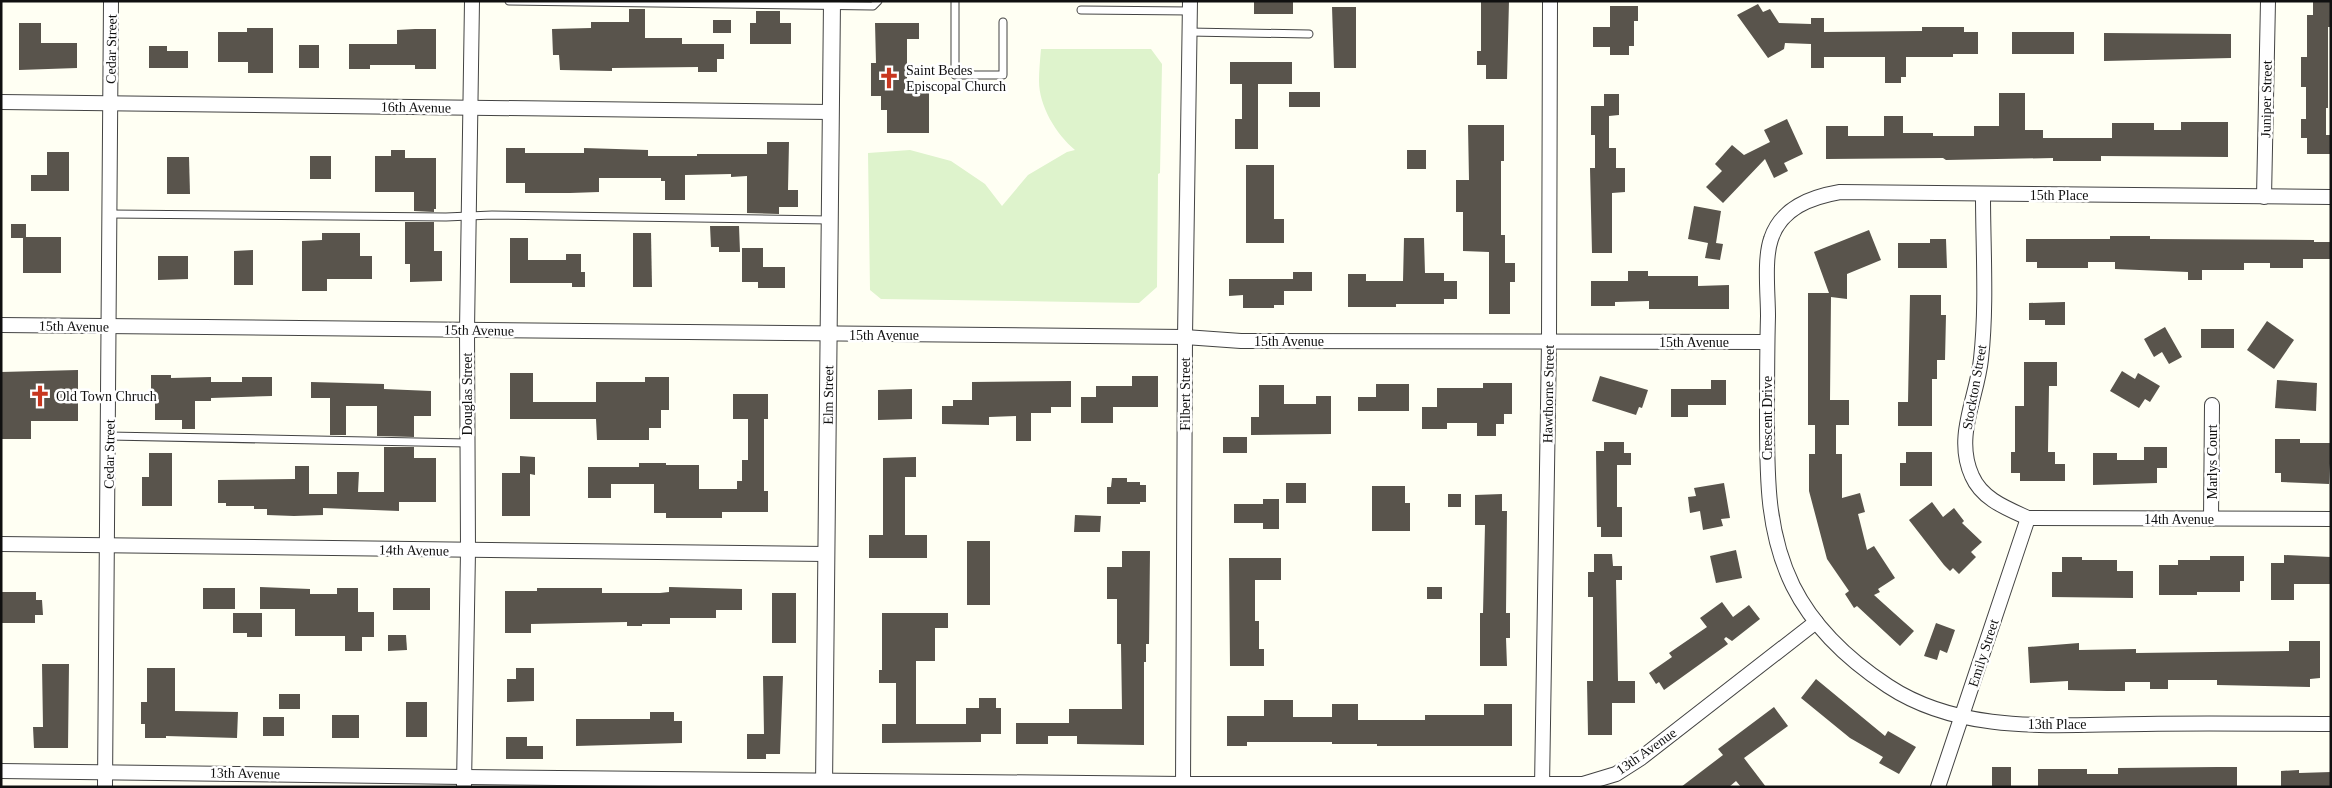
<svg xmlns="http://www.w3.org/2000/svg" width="2332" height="788" viewBox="0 0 2332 788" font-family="Georgia,serif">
<rect width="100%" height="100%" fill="#fffff3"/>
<!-- pitch -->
<path fill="#def3cc" d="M1041,49H1151L1162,64L1160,173L1158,174L1157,287L1139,303L881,299L870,290L868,153L910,150L951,161L985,184L1002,206L1028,175L1067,152L1075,150C1056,134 1039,106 1039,81C1039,71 1040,60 1041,49Z"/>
<!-- building -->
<g fill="#59544c">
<rect x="1254" y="1" width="39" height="13"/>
<polygon points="1481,1 1509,1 1507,79 1486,79 1486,65 1477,65 1477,51 1481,51"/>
<polygon points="2313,1 2331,1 2331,27 2328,27 2328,108 2326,108 2326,135 2331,135 2331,154 2307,154 2307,138 2301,138 2301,119 2306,119 2306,87 2301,87 2301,57 2307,57 2307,15 2313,15"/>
<polygon points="1758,4 1763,12 1770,9 1779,23 1811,24 1811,18 1824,18 1824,32 1922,31 1922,27 1964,27 1964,32 1978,32 1978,54 1953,54 1953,57 1906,57 1906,77 1901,77 1901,83 1885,83 1885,57 1824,57 1824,68 1811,68 1811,44 1785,43 1784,49 1768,58 1737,15"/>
<polygon points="1610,6 1638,6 1638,21 1634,21 1634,46 1629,46 1629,55 1610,55 1610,47 1593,47 1593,27 1610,27"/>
<polygon points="1332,7 1356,7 1356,68 1334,68"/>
<polygon points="629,9 645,9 645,38 682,38 682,44 724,44 724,59 717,59 717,72 698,72 698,67 612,68 612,71 560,70 559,55 553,55 552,29 591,28 591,22 629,22"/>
<polygon points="756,11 780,11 780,23 791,23 791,44 750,44 750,23 756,23"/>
<rect x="713" y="20" width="18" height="13"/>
<polygon points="19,23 41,23 41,43 77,43 77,68 19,70"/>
<polygon points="875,23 919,23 919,39 907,39 907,92 929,92 929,133 887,133 887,110 881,110 881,96 871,96 871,63 876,63"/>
<polygon points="247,28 273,28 273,73 248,73 248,62 218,62 218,32 247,32"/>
<polygon points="415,29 436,29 436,69 415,69 415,65 370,65 370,69 349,69 349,44 397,44 397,30"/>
<rect x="2012" y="32" width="62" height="22"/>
<polygon points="2104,33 2231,34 2231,58 2104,61"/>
<rect x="299" y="45" width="20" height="23"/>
<polygon points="149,46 167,46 167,51 188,51 188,68 149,68"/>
<polygon points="1230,62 1292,62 1292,84 1258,84 1258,149 1235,149 1235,119 1242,119 1242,84 1230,84"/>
<rect x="1289" y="92" width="31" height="15"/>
<polygon points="1999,93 2025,93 2025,130 2043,130 2043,138 2112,138 2112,123 2154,123 2154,130 2181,130 2181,122 2228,122 2228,157 2101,156 2101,161 2053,161 2053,158 1946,160 1943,158 1826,159 1826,126 1848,126 1848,136 1884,136 1884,116 1903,116 1903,133 1933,133 1933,136 1974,136 1974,126 1999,126"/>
<polygon points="1604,94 1619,94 1619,115 1609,116 1609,148 1616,148 1616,168 1625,168 1625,192 1612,193 1612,253 1592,253 1590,168 1595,168 1595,135 1591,135 1591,106 1604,106"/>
<polygon points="1787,119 1803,154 1784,163 1788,171 1774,178 1765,159 1723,203 1706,187 1722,171 1715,164 1732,145 1744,155 1770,142 1764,130"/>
<polygon points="1468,125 1504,125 1504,161 1501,161 1501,235 1505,235 1505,263 1515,263 1515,282 1510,282 1510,314 1489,314 1489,252 1463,251 1463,212 1456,212 1456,180 1469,180"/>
<polygon points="767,142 789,142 788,190 798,190 798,207 779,207 779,214 747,213 747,176 731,177 731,174 685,175 685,200 665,200 665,181 661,181 661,178 599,178 599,192 570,193 525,193 525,183 506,183 506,148 525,148 525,153 584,153 584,148 648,150 648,156 697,156 697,154 767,154"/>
<polygon points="391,150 405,150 405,158 436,158 436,209 434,209 434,212 414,211 414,192 375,192 375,156 391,156"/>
<rect x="1407" y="150" width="19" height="19"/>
<polygon points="47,152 69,152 69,191 31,191 31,175 47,175"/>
<rect x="310" y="156" width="21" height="23"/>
<polygon points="167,157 189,157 190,194 167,194"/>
<polygon points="1246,165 1274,165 1274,219 1284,219 1284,243 1246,243"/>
<polygon points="1694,206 1721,211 1716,243 1723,244 1720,260 1705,258 1708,243 1688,239"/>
<polygon points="405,222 434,222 434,251 442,251 442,281 410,282 410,264 405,264"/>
<polygon points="11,224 26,224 26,237 61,237 61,273 23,273 23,238 11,238"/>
<polygon points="710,226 739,226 740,252 719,252 719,247 711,247"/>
<polygon points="1869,230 1881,260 1847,274 1847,299 1831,297 1830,400 1849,400 1849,425 1836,425 1836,454 1842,454 1842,498 1860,493 1865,512 1858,514 1867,550 1874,546 1895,578 1878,589 1880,592 1874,595 1914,631 1900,646 1857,606 1854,608 1845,594 1849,591 1827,559 1809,491 1809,454 1815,454 1815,425 1808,425 1808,293 1829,293 1814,252"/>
<polygon points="322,233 360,233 360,256 372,256 372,279 327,279 327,291 302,291 302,241 322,240"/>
<polygon points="633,233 651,233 652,287 633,287"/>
<polygon points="2110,236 2150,236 2150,239 2314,240 2314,242 2331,242 2331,259 2303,259 2303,268 2270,268 2270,263 2244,263 2244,270 2202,270 2202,280 2188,280 2188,272 2115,269 2115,262 2088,262 2088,268 2037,268 2037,262 2026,262 2026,239 2110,239"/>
<polygon points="510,238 528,238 528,260 566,260 566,254 581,254 581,272 585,272 585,287 572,287 572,283 510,283"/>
<polygon points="1404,238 1424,238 1425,273 1444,273 1444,281 1457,281 1457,299 1444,299 1444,304 1396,304 1396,307 1348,307 1348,274 1366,274 1366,281 1403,281"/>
<polygon points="1930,239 1946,239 1947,268 1898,268 1898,243 1930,243"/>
<polygon points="742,248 763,248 763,267 785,267 785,288 758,288 758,282 742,282"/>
<polygon points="253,250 253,285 234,285 234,251"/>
<polygon points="158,256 188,256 188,279 158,280"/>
<polygon points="1628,271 1648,271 1648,276 1698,276 1698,286 1729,285 1729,309 1649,309 1649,301 1615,302 1615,306 1591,306 1591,281 1628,281"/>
<polygon points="1293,272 1312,272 1312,291 1284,291 1284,305 1274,305 1274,308 1243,308 1243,295 1229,296 1229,279 1293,279"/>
<polygon points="1910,295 1941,295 1941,315 1946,315 1945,360 1937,360 1937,379 1932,379 1932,426 1898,426 1898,402 1908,402"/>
<polygon points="2065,302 2065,325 2045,325 2045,320 2029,320 2029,303"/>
<polygon points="2267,321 2294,340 2274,369 2247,350"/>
<polygon points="2165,327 2182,357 2169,364 2162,352 2154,357 2144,339"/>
<rect x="2201" y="329" width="33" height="19"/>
<polygon points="2024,362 2057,362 2057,386 2049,386 2048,452 2055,452 2055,464 2065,464 2065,481 2020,481 2020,473 2011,473 2011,452 2015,452 2015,406 2024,406"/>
<polygon points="78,370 78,421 31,421 31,439 1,439 1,372"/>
<polygon points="2122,371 2135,379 2138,373 2160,386 2150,402 2145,399 2139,408 2110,391"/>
<polygon points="510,373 533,373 533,402 596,402 596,382 645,382 645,377 669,377 669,410 661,410 661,428 649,428 649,440 597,440 596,419 510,419"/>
<polygon points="151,375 171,375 171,378 211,377 211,382 242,382 242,377 272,377 272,396 211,398 211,401 195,401 195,429 182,429 182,420 155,420 155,401 151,401"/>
<polygon points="1132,376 1158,376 1158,407 1113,407 1113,423 1081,423 1081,397 1096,397 1096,386 1132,386"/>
<polygon points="1600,376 1648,390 1642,408 1639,407 1636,415 1592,401"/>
<polygon points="1711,380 1726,380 1726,405 1688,405 1688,417 1671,417 1671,389 1711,389"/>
<polygon points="2277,380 2317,383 2316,411 2275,408"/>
<polygon points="1071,381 1071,407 1051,407 1051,413 1031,413 1031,441 1016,441 1016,416 989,417 989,425 942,424 942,406 953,406 953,400 972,400 972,382"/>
<polygon points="311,382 384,384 384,389 431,391 431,416 414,416 414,437 377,436 377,406 346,406 346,435 330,435 330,398 311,398"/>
<polygon points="1483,383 1512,383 1512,414 1504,414 1504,424 1496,424 1496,436 1477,436 1477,423 1447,423 1447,429 1422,429 1422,407 1437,407 1437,388 1483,388"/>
<polygon points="1376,384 1409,384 1409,411 1358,411 1358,397 1376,397"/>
<polygon points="1259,385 1284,385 1284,404 1316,404 1316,396 1331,396 1331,434 1251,435 1251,417 1259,417"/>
<polygon points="912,389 912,419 878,420 878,390"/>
<polygon points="733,394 768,394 768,419 764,419 764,491 768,491 768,512 722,512 722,518 666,518 666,513 654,513 654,484 611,484 611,498 588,498 588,467 639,467 639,463 666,463 666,465 699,465 699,489 737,489 737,481 742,481 742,460 748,460 748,419 733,419"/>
<rect x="1223" y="437" width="24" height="16"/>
<polygon points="2275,439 2300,439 2300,443 2331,443 2329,484 2281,482 2281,473 2275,473"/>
<polygon points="1604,442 1624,442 1624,453 1631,453 1631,465 1617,465 1617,507 1622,507 1622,537 1601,537 1601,527 1597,527 1596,451 1604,451"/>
<polygon points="384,447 414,447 414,458 436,458 436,502 399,502 399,511 323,508 323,515 294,516 267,515 267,509 254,509 254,506 226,506 226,503 218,503 218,480 295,479 295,466 309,466 309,494 337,494 337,472 359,472 358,492 384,492"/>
<polygon points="2144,447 2167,447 2167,468 2157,468 2157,483 2093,485 2093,453 2117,453 2117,460 2144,460"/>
<polygon points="1906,452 1932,452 1932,486 1900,486 1900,463 1906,463"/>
<polygon points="149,453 172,453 172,506 142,506 142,477 149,477"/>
<polygon points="520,456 535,457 535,475 530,474 530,516 502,516 502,473 520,473"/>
<polygon points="916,457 916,477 905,477 905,535 927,535 927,558 869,558 869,535 883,535 883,458"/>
<polygon points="1112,478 1127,478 1127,482 1140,482 1140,485 1146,485 1146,502 1140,502 1140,504 1107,504 1107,487 1111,487"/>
<rect x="1286" y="483" width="20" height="20"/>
<polygon points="1724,483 1730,518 1721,519 1723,526 1703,530 1700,511 1690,513 1688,497 1696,496 1694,488"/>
<polygon points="1372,486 1405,486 1405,503 1410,503 1410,531 1372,531"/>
<rect x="1448" y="494" width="13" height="13"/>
<polygon points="1502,494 1502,511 1507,511 1506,613 1510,613 1510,638 1506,638 1507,666 1480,666 1480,613 1483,613 1485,525 1475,525 1475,495"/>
<polygon points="1263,499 1279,499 1279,529 1263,529 1263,523 1234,523 1234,504 1263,504"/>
<polygon points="1932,502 1943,517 1954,508 1964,521 1962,523 1982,542 1971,552 1976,557 1959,574 1953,568 1950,571 1944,565 1909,520"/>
<polygon points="1075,515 1101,516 1100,532 1074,532"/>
<rect x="967" y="541" width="23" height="64"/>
<polygon points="1736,550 1742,578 1716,583 1710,556"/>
<polygon points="1122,551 1150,551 1149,644 1146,644 1146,662 1144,662 1144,745 1077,744 1077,736 1048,736 1048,744 1016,744 1016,723 1069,723 1069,709 1122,709 1121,644 1117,644 1117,599 1107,599 1107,567 1122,567"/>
<polygon points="1594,554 1612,554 1613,566 1622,566 1622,580 1616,580 1618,681 1635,681 1635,703 1612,703 1612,735 1588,735 1587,681 1593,681 1593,597 1588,597 1588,572 1594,572"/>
<polygon points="2284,555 2331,557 2331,584 2294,584 2294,600 2271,600 2271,563 2284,563"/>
<polygon points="2210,556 2244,556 2244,581 2240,581 2240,592 2197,592 2197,595 2159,595 2159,565 2178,565 2178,560 2210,560"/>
<polygon points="2062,557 2082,557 2082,560 2117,560 2117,571 2133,571 2133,598 2052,597 2052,572 2062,572"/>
<polygon points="1229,558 1281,558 1281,580 1255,580 1255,621 1259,621 1259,649 1264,649 1264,666 1230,666"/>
<polygon points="260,587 310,589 310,594 337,594 337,588 358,588 358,612 374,612 374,637 362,637 362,651 345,651 345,636 295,636 295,609 260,609"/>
<polygon points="669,587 742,589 742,610 716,610 716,618 670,618 670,624 642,624 642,626 627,626 627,622 531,624 531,633 505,633 505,591 537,591 537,588 602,588 602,593 660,593 669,592"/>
<rect x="1427" y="587" width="15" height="12"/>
<rect x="203" y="588" width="32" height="21"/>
<rect x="393" y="588" width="37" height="22"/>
<polygon points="1,592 36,592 36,600 42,600 43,615 35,615 35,623 1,623"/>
<rect x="772" y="593" width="24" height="50"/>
<polygon points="1722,602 1733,617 1749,605 1760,619 1732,641 1726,637 1724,639 1728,644 1664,690 1659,682 1656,684 1649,673 1672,657 1669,653 1707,627 1700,618"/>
<polygon points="233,613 262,613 262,637 247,637 247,633 233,633"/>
<polygon points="882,613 948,613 948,628 935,628 935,661 916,661 916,724 966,724 966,708 979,708 979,698 996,698 996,708 1001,708 1001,734 981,734 981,742 882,743 882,724 896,724 896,683 879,683 879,670 882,670"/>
<polygon points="1936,623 1955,630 1947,653 1940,650 1937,660 1924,656"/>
<polygon points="388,635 406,635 407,650 388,651"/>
<polygon points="2289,641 2320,641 2320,678 2310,679 2310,687 2217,685 2217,680 2168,680 2168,689 2150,689 2150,682 2125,682 2125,691 2107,691 2068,690 2068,681 2030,683 2028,647 2079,643 2079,650 2136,649 2136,653 2289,651"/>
<polygon points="42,664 69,664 68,748 34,748 33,727 43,727"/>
<polygon points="147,668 175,668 175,711 238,712 237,738 166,736 166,738 145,738 145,724 141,724 141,702 147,702"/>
<polygon points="516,668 534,668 534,701 507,702 507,679 516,679"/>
<polygon points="763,676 783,676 780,754 766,754 766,759 747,759 747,734 764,734"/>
<polygon points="1816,679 1885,736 1888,731 1916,747 1899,774 1879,763 1883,757 1850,738 1801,698"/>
<rect x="279" y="694" width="21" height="15"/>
<polygon points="1264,700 1293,700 1293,717 1332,717 1332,704 1358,704 1358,720 1425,720 1425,715 1484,715 1484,704 1512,704 1512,746 1377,746 1377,744 1332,744 1332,742 1247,742 1247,746 1227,746 1227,716 1264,716"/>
<rect x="406" y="702" width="21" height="35"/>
<polygon points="1774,707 1788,726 1744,758 1766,787 1741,787 1736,781 1729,787 1681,787 1723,755 1718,749"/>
<polygon points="650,712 674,712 674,721 682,721 682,743 576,746 576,719 650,719"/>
<rect x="332" y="715" width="27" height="23"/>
<rect x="263" y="717" width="21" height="19"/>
<polygon points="506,737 527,737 527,746 543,746 543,759 506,759"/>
<rect x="1992" y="767" width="19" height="20"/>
<polygon points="2217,767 2237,767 2237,787 2038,787 2038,769 2087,769 2087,774 2118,774 2118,768"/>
<polygon points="2299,770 2299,773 2331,772 2331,787 2281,787 2281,771"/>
</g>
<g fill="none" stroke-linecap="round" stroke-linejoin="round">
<!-- service casing -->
<g stroke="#434343" stroke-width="9">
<g id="service">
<polyline points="509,1 873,6 878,1"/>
<polyline points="955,1 955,75 1003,75 1003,22"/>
<polyline points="1081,10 1190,11"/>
<polyline points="1189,32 1309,34"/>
<polyline points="110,214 446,217 492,215 830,220"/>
<polyline points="109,436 467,443"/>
</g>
</g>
<!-- minor casing -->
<g stroke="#434343" stroke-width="16">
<g id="minor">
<polyline points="1,102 831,112"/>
<path d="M1983,195C1983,249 1987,305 1981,359C1977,398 1954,437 1972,476C1982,499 2006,508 2028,518L2331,519"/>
<polyline points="2264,197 2268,1"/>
<path d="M2331,197L1840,192C1811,197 1781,208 1771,239C1764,259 1768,294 1768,316C1767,351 1767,385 1767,420C1767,478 1767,533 1793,586C1814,628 1850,661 1888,686C1964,736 2059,724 2145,724C2207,723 2269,724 2331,724"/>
<polyline points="1,325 1185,337 1241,341 1767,342"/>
<polyline points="2211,519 2212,405"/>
<polyline points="1,544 826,554"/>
<polyline points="1,771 464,777 1183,784 1583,784 1616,774 1641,758 1816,622"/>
<polyline points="464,785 468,551 467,330 472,1"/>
<polyline points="105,787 111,1"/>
<polyline points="1183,787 1185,337 1190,1"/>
<polyline points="1542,787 1549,342 1550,1"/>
<polyline points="1938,787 2028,518"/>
</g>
</g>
<!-- tertiary casing -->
<g stroke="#434343" stroke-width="18">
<g id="tertiary">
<path id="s1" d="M824,787L832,1"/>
</g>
</g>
<!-- service -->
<use href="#service" stroke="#fff" stroke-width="7"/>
<!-- minor -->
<use href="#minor" stroke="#fff" stroke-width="14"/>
<!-- tertiary -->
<use href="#tertiary" stroke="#fff" stroke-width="16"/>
</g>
<!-- icons -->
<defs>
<g id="church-bare" transform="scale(1.725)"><path d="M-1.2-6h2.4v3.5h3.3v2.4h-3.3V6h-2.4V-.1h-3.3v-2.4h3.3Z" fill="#c83720" stroke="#fff" stroke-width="2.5" paint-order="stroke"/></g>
</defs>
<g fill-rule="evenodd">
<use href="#church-bare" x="889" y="78"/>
<use href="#church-bare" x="40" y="396"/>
</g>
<g text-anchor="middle" stroke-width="5" stroke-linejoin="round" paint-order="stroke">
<!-- street labels -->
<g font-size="14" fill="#101010" stroke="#fff">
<text transform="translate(111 49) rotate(-89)" y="5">Cedar Street</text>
<text transform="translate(2266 99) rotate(-89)" y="5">Juniper Street</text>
<text transform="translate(416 107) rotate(1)" y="5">16th Avenue</text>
<text x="2059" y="200">15th Place</text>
<text transform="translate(74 326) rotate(1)" y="5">15th Avenue</text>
<text transform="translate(479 330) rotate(1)" y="5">15th Avenue</text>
<text x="884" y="340">15th Avenue</text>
<text x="1289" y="346">15th Avenue</text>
<text x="1694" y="347">15th Avenue</text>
<text transform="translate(1974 387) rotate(-80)" y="5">Stockton Street</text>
<text transform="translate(467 394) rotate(-90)" y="5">Douglas Street</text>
<text dy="5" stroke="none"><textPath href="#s1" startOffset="392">Elm Street</textPath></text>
<text transform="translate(1185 394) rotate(-90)" y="5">Filbert Street</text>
<text transform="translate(1548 394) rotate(-89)" y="5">Hawthorne Street</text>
<text transform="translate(1767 418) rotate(-90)" y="5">Crescent Drive</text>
<text transform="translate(109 454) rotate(-89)" y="5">Cedar Street</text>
<text transform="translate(2212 462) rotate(-90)" y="5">Marlys Court</text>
<text x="2179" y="524">14th Avenue</text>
<text transform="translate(414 550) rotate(1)" y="5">14th Avenue</text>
<text transform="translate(1983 653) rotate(-72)" y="5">Emily Street</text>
<text x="2057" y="729">13th Place</text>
<text transform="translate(1646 751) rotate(-35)" y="5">13th Avenue</text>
<text transform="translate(245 773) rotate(1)" y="5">13th Avenue</text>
</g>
<!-- poi labels -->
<g font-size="14" fill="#101010" stroke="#fff" text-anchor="start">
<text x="906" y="75">Saint Bedes<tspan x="906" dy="16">Episcopal Church</tspan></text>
<text x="56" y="401">Old Town Chruch</text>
</g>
</g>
<!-- border -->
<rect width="2332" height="788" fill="none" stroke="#101010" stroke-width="5"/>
</svg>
